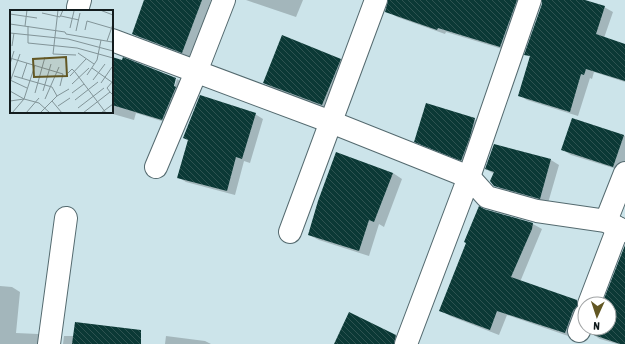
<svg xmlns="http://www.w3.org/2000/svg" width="625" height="344" viewBox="0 0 625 344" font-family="'Asap Condensed',sans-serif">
<defs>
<pattern id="building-back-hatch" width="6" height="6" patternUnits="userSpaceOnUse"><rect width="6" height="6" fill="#0b3936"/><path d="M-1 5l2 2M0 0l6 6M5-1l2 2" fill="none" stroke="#2e5351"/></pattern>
</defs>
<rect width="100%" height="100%" fill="#cce4ea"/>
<!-- shadow -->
<g fill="#0003">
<polygon points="145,0 211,0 191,57 141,38 133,34"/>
<polygon points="246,0 303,0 296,17"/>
<polygon points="393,0 527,0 509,51 446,32 445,34 397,17 389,12"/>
<polygon points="543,0 582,0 604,7 613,12 604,38 625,45 625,82 594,72 592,79 590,78 578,116 527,100 519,95 531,57 526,54 543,4"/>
<polygon points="112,58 173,91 177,79 184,84 171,124 136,113 134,120 113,114 109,112 112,112"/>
<polygon points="340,60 351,66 333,111 274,89 264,83"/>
<polygon points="255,114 263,119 250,163 244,161 235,195 186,182 178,177 188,140"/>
<polygon points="474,119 482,124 470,164 423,146 415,141"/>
<polygon points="572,120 625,136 625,168 623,171 571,155 563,150"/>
<polygon points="494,145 551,160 559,165 548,203 503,190 494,185 494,174 486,169"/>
<polygon points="393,173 402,179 384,227 379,224 369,256 319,240 309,235"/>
<polygon points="484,210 533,224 542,229 520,282 577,301 585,306 574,338 507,315 499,335 450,316 441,310"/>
<polygon points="625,255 625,344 617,344 600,339 592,334 595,328 609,328 609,304 603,304"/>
<polygon points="0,286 12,287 20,292 16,333 38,334 46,339 45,344 0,344"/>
<polygon points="64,336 74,336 129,344 63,344"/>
<polygon points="166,336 205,341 211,344 165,344"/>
<polygon points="396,336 406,342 406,344 335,344"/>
</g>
<!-- building -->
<g fill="url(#building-back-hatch)">
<polygon points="144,0 202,0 182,53 132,34"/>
<polygon points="388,0 517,0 500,47 438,28 437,30 385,12"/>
<polygon points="542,0 585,0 605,6 596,34 625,44 625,81 586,69 584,75 581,74 570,112 518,96 530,56 524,55 542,4"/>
<polygon points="282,35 341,59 322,105 263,83"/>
<polygon points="112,57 122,60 123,57 176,78 174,86 176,87 162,120 112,105"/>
<polygon points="200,95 256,113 242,159 236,157 227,191 177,178 188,140 183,138"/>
<polygon points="426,103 475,118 470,137 461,161 414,142"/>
<polygon points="572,118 624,135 613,167 561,150"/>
<polygon points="494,144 551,159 540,199 494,186 490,181 494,172 485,169"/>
<polygon points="336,152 393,173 374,222 369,220 359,251 308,235 318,201"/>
<polygon points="479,206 484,209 533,223 532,229 511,277 577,300 577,306 573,311 565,333 497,311 490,330 439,311 466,243 464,242"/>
<polygon points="625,245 625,344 620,344 591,334 593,328 609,328 609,304 602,304"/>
<polygon points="349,312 396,335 394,344 334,344"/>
<polygon points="75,322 141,330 141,344 72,344"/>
</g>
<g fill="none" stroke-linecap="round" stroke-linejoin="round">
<!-- minor casing -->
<g stroke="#546a6f" stroke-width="24">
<g id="minor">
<polyline points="78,11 78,7 80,0"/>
<polyline points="112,40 331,122 469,177 487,197 537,211 606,221 618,228 625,231"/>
<polyline points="156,167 196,72 224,0"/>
<polyline points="606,221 625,173"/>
<polyline points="290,232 376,0"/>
<polyline points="589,304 618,228"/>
<polyline points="579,331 585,315"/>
<polyline points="49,344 66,218"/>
<polyline points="406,344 469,177 530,0"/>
</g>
</g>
<!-- minor -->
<use href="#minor" stroke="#fff" stroke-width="22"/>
</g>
<!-- overview -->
<g transform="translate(10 10)">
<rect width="103" height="103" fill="#cce4ea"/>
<path fill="none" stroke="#829498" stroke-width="1" d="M48,0L43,44L66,45M90,0L103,5M32,3L50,7L53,0M0,4L27,8M51,6L69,10M0,14L55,22L56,24L102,32L103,30M15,16L17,0M18,16V33L67,38L103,48M60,18L64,1M75,20L77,11L101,18M66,21L70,3M0,23L58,29L103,41M97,31L103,14M2,36L4,23M68,43L84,54M0,48L53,64L50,76M0,54L4,41M82,58L103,73M58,63L62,59L65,62L96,103M77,65L87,50L91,30M4,66L42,77L47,86M60,66L76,49M12,68L17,53M0,70L17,78M83,70L95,54M0,72L10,44M91,73L102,57M62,74L79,58M0,81L14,89L29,93L40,103M33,81L41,54M100,82L97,78L103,71M25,83L35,47M62,83L74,74M35,89L49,57M65,90L88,72M0,91L14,89M42,91L52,103M48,96L60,88M68,98L94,78M2,103L14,89L25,55M16,103L29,88M30,103L47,86L59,79M73,103L100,82L103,85M91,103L103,94"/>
<path fill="#625723" fill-opacity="0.15" stroke="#625723" stroke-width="2" d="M56,47L57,66L24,67L23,49Z"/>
<rect width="103" height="103" fill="none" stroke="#131c1e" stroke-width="2"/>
</g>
<!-- north arrow -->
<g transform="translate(597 316) rotate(183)"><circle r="19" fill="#ffffff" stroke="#a1a4a5"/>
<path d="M0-3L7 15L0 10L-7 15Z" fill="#625723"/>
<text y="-6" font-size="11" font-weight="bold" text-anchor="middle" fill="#131c1e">N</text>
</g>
</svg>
